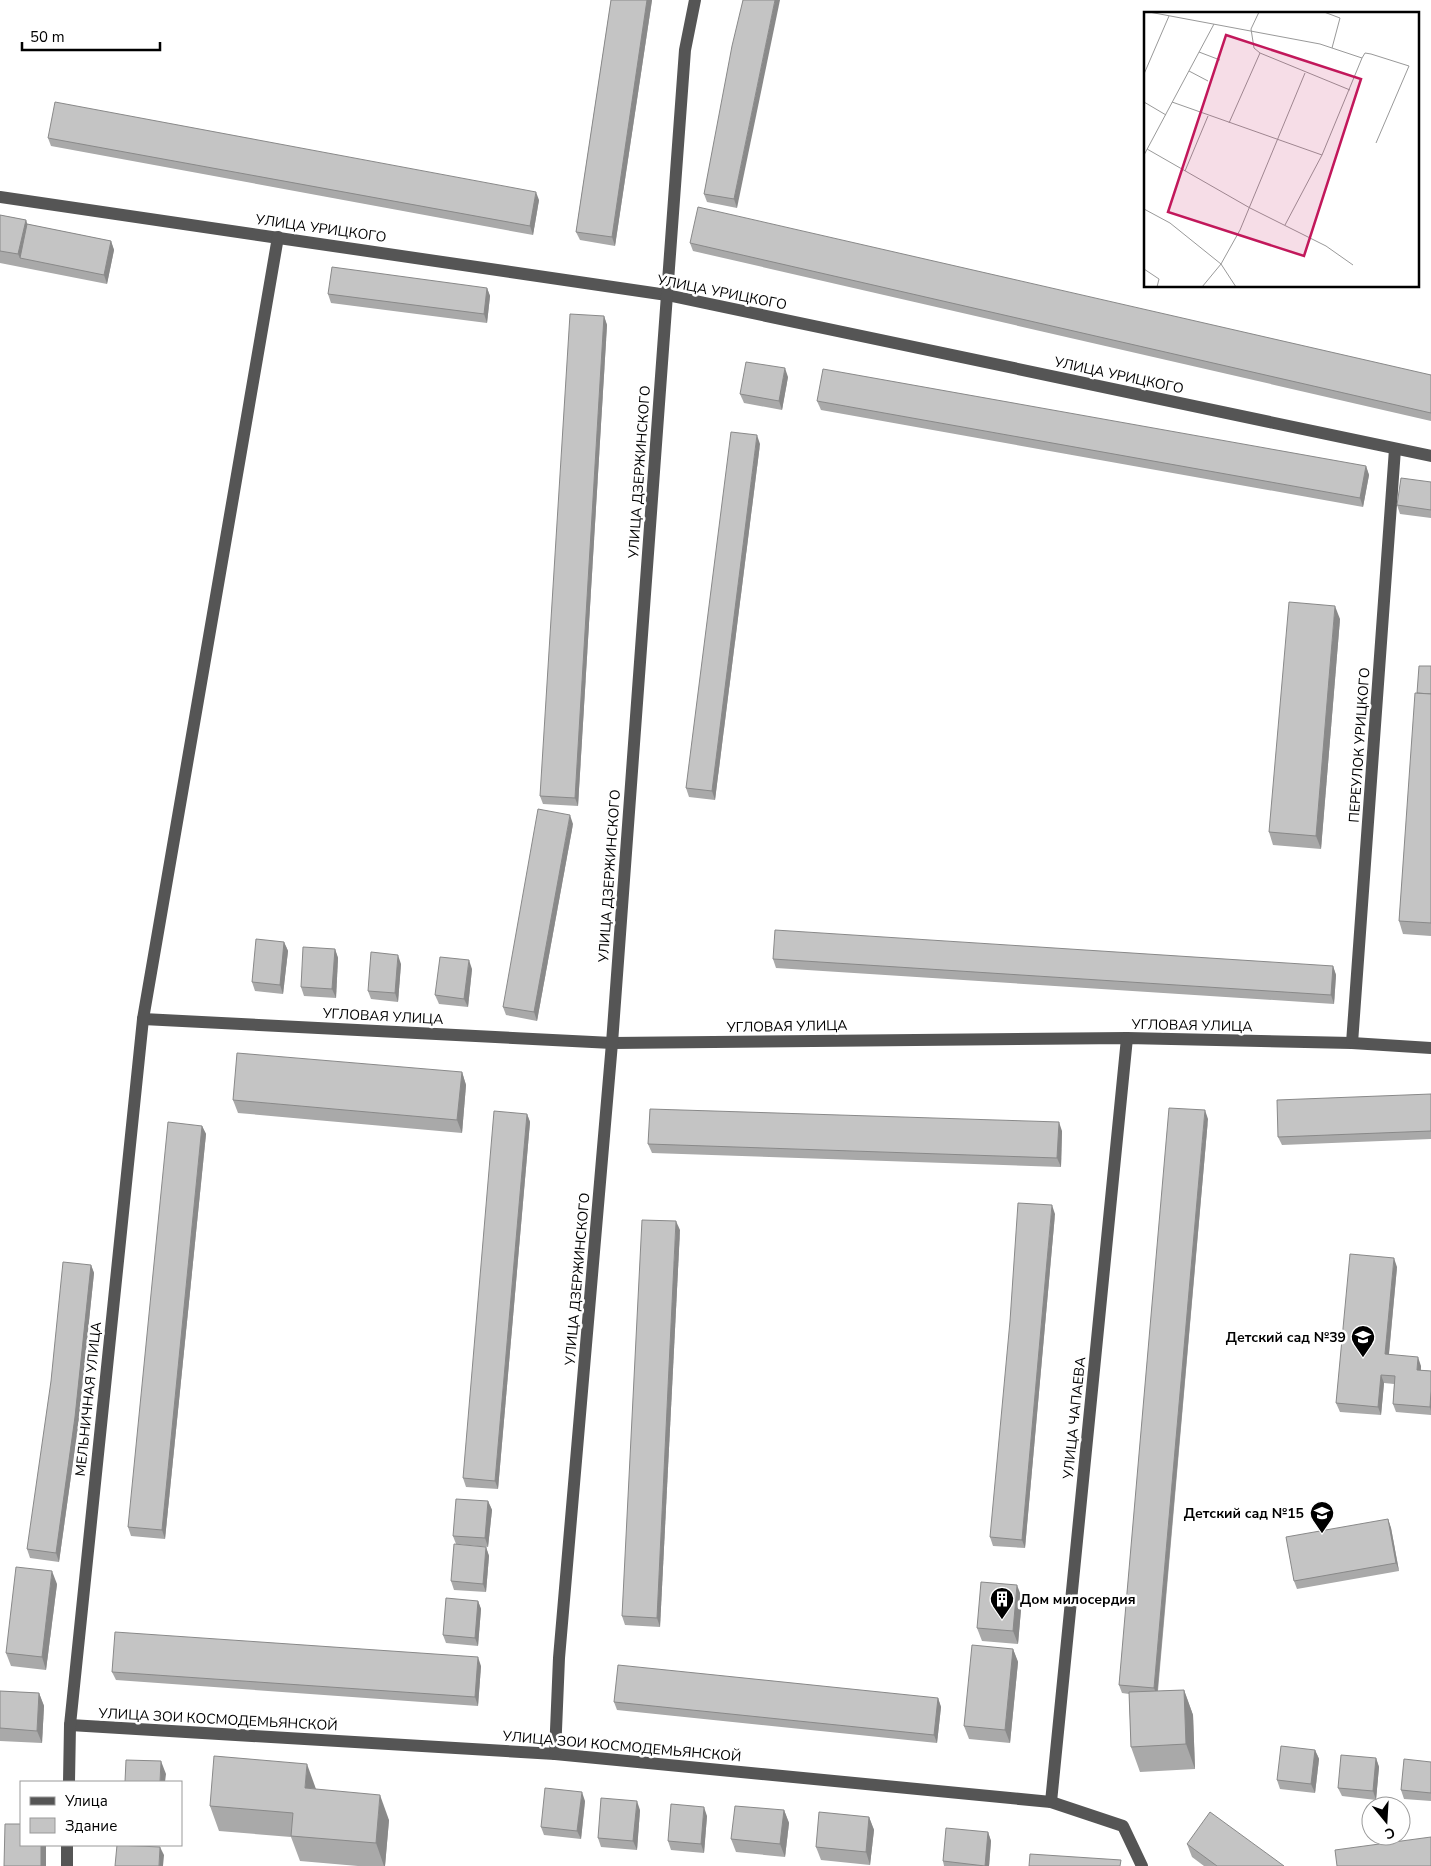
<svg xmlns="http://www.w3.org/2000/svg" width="1431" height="1866" viewBox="0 0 1431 1866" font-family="'Nunito Sans',sans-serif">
<rect width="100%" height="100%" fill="#fff"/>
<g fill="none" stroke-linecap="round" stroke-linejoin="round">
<!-- minor -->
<g stroke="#555" stroke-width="12">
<polyline points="0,197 667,295 1431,456"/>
<polyline points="143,1019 612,1043 1127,1038 1352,1043 1431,1048"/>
<polyline points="1352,1043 1395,449"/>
<polyline points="70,1725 555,1754 1051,1802 1123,1826 1142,1866"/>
<polyline points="555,1754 559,1658 612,1043 685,50 695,0"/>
<polyline points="69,1782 70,1725 143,1019 278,237"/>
<polyline points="1051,1802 1127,1038"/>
<polyline points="67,1866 67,1845"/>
</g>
</g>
<!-- wall -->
<g fill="#a9a9a9">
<polygon points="611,0 652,0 615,246 580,240 576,232"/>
<polygon points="743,0 737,208 707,202 704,194"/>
<polygon points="48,138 539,200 533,235 51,146"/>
<polygon points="0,215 26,220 27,224 111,241 114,250 107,284 0,263"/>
<polygon points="690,243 1431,375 1431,421 693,251"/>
<polygon points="487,288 490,296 487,323 331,303 328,294"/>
<polygon points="604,316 607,325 578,806 543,804 540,796"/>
<polygon points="788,377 782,410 744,403 740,394"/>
<polygon points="817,401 1366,466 1369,475 1363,507 821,410"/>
<polygon points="760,444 715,800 689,797 686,788"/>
<polygon points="1431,482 1431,518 1400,514 1397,505"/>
<polygon points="1340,619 1321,849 1273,845 1269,832"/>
<polygon points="1431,666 1431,936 1403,934 1399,921 1417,693"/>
<polygon points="573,824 537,1021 506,1015 503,1007"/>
<polygon points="284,942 288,951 283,994 255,991 252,982"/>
<polygon points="335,949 338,958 336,998 304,996 301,987"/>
<polygon points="773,959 1333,966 1336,975 1334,1004 776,968"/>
<polygon points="401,964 398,1002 371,999 368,991"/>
<polygon points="472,969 468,1007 439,1004 435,995"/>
<polygon points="462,1072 466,1085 462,1133 238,1113 233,1100"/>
<polygon points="1431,1094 1431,1139 1282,1145 1278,1137"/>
<polygon points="527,1114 530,1122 498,1489 466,1487 463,1478"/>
<polygon points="1208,1119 1158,1691 1184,1690 1193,1715 1195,1769 1140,1772 1131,1747 1129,1694 1122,1693 1119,1685"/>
<polygon points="202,1126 206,1134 165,1539 131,1536 128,1527"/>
<polygon points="1062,1131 1061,1167 652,1153 648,1144"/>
<polygon points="1055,1214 1025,1548 993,1546 990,1537"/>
<polygon points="680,1230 660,1627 625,1625 622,1616"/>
<polygon points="91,1265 94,1273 78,1426 59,1562 30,1558 27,1549"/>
<polygon points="1397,1267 1389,1354 1421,1366 1421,1370 1431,1371 1431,1415 1396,1412 1393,1404 1394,1384 1384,1383 1381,1415 1340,1412 1336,1403"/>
<polygon points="488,1501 492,1510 488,1547 456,1544 453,1536"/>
<polygon points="1388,1519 1391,1528 1399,1571 1297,1589 1294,1581"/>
<polygon points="486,1547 489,1556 486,1592 454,1590 451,1581"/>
<polygon points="57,1584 46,1670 11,1666 6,1653"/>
<polygon points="1022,1598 1018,1644 982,1641 977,1628"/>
<polygon points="478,1601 481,1609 478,1646 446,1643 443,1635"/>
<polygon points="1013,1649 1018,1662 1010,1743 969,1739 964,1726"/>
<polygon points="481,1666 478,1706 116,1680 112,1672"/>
<polygon points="0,1691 39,1693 44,1706 42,1743 0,1741"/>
<polygon points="938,1698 941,1707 937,1743 617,1710 614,1702"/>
<polygon points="1315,1750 1319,1759 1315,1793 1280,1789 1277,1780"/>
<polygon points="1376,1758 1379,1767 1376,1800 1342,1796 1338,1788"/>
<polygon points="1431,1762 1431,1801 1404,1799 1401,1790"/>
<polygon points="316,1789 389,1820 385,1866 358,1866 300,1861 291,1837 219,1831 210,1806"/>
<polygon points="585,1801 581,1839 544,1835 541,1827"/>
<polygon points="640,1810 637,1850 601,1847 598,1838"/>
<polygon points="784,1810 789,1823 785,1857 736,1852 731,1839"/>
<polygon points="707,1816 704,1853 671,1850 668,1841"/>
<polygon points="869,1817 874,1830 870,1865 821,1860 816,1847"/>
<polygon points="988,1832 991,1841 989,1866 944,1866 943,1861"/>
<polygon points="1187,1844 1284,1866 1204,1866 1192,1857"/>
</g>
<!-- shaded-wall -->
<g fill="#898989">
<polygon points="647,0 652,0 615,246 612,237"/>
<polygon points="775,0 780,0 737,208 734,199"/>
<polygon points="536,192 539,200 533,235 530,226"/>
<polygon points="26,220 30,233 20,258 18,254"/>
<polygon points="111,241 114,250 107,284 104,275"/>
<polygon points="487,288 490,296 487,323 484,314"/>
<polygon points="604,316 607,325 578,806 575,798"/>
<polygon points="785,368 788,377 782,410 779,401"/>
<polygon points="757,435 760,444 715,800 712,791"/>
<polygon points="1366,466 1369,475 1363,507 1360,498"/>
<polygon points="1335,606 1340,619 1321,849 1316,836"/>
<polygon points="570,815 573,824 537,1021 534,1012"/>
<polygon points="284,942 288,951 283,994 280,985"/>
<polygon points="335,949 338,958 336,998 332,989"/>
<polygon points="398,955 401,964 398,1002 395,993"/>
<polygon points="469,960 472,969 468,1007 464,999"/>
<polygon points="1333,966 1336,975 1334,1004 1331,995"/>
<polygon points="462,1072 466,1085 462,1133 457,1120"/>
<polygon points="1205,1110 1208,1119 1157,1696 1154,1688"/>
<polygon points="527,1114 530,1122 498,1489 495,1481"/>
<polygon points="1059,1122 1062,1131 1061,1167 1057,1158"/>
<polygon points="202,1126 206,1134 165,1539 162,1530"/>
<polygon points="1052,1205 1055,1214 1025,1548 1022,1540"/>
<polygon points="676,1221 680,1230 660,1627 657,1618"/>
<polygon points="1394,1258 1397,1267 1388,1363 1385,1354"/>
<polygon points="91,1265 94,1273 78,1426 59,1562 56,1553"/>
<polygon points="1418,1357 1421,1366 1420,1379 1417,1370"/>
<polygon points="1381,1375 1384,1383 1381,1415 1378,1407"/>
<polygon points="1431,1391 1431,1411 1430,1407"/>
<polygon points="488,1501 492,1510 488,1547 485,1538"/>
<polygon points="1388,1519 1391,1528 1399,1571 1396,1563"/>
<polygon points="486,1547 489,1556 486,1592 483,1584"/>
<polygon points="52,1571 57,1584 46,1670 42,1657"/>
<polygon points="1017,1585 1022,1598 1018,1644 1013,1631"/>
<polygon points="478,1601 481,1609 478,1646 475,1638"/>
<polygon points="1013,1649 1018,1662 1010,1743 1005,1730"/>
<polygon points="478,1657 481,1666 478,1706 475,1697"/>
<polygon points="1184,1690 1193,1715 1195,1769 1186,1744"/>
<polygon points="39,1693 44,1706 42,1743 37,1731"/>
<polygon points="938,1698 941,1707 937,1743 934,1735"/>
<polygon points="1315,1750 1319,1759 1315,1793 1311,1784"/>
<polygon points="1376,1758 1379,1767 1376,1800 1373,1791"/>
<polygon points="161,1761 166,1774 165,1782 160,1782"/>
<polygon points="307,1764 316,1789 305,1788"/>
<polygon points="582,1792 585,1801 581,1839 577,1831"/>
<polygon points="380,1795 389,1820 385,1866 384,1866 376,1843"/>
<polygon points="637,1801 640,1810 637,1850 633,1841"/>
<polygon points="704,1807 707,1816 704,1853 701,1844"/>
<polygon points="784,1810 789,1823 785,1857 780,1844"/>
<polygon points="869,1817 874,1830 870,1865 866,1852"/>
<polygon points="988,1832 991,1841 989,1866 985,1866"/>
<rect x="41" y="1845" width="5" height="21"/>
<polygon points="160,1847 164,1855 163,1866 159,1866"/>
</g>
<!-- building -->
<g fill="#c4c4c4" stroke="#898989">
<polygon points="611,0 647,0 612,237 576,232"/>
<polygon points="743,0 775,0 734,199 704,194 732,46"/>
<polygon points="55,102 536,192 530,226 48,138"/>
<polygon points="698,207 1431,375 1431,413 690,243"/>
<polygon points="0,215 26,220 18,254 0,251"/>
<polygon points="27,224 111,241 104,275 20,258"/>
<polygon points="332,267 487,288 484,314 328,294"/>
<polygon points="570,314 604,316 575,798 540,796"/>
<polygon points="746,362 785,368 779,401 740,394"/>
<polygon points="823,369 1366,466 1360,498 817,401"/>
<polygon points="731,432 757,435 712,791 686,788"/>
<polygon points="1401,478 1431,482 1431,510 1397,505"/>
<polygon points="1289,602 1335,606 1316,836 1269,832"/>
<polygon points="1419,666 1431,666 1431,694 1417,693"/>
<polygon points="1415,693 1431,694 1431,923 1399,921"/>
<polygon points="538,809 570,815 534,1012 503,1007"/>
<polygon points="775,930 1333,966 1331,995 773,959"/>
<polygon points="256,939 284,942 280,985 252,982"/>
<polygon points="303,947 335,949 332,989 301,987"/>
<polygon points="371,952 398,955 395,993 368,991"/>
<polygon points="440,957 469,960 464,999 435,995"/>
<polygon points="237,1053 462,1072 457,1120 233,1100"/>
<polygon points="1431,1094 1431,1131 1278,1137 1277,1100"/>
<polygon points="1169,1108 1205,1110 1154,1688 1119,1685"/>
<polygon points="650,1109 1059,1122 1057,1158 648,1144"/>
<polygon points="494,1111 527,1114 495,1481 463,1478"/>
<polygon points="168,1122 202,1126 162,1530 128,1527"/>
<polygon points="1018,1203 1052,1205 1022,1540 990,1537 1010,1321"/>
<polygon points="642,1220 676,1221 657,1618 622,1616"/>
<polygon points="1350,1254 1394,1258 1385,1354 1418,1357 1417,1370 1431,1371 1431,1391 1430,1407 1393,1404 1395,1376 1381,1375 1378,1407 1336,1403"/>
<polygon points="63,1262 91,1265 75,1417 56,1553 27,1549 51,1381"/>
<polygon points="456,1499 488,1501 485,1538 453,1536"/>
<polygon points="1388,1519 1396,1563 1294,1581 1286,1537"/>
<polygon points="454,1544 486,1547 483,1584 451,1581"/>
<polygon points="16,1567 52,1571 42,1657 6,1653"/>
<polygon points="981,1582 1017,1585 1013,1631 977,1628"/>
<polygon points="446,1598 478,1601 475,1638 443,1635"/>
<polygon points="115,1632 478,1657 475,1697 112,1672"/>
<polygon points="972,1645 1013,1649 1005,1730 964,1726"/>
<polygon points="618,1665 938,1698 934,1735 614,1702"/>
<polygon points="1184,1690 1186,1744 1131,1747 1129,1692"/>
<polygon points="0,1691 39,1693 37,1731 0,1728"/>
<polygon points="1281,1746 1315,1750 1311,1784 1277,1780"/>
<polygon points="1341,1755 1376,1758 1373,1791 1338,1788"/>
<polygon points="214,1756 307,1764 305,1788 380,1795 376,1843 291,1836 293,1813 210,1806"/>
<polygon points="1404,1759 1431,1762 1431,1793 1401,1790"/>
<polygon points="126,1760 161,1761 160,1782 125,1782"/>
<polygon points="545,1788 582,1792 577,1831 541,1827"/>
<polygon points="601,1798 637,1801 633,1841 598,1838"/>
<polygon points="671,1804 704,1807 701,1844 668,1841"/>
<polygon points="735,1806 784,1810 780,1844 731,1839"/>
<polygon points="819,1812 869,1817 866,1852 816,1847"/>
<polygon points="1210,1812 1284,1866 1217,1866 1187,1844"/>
<polygon points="5,1824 21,1824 21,1845 41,1845 41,1866 4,1866"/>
<polygon points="946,1828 988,1832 985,1866 943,1861"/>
<polygon points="1431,1837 1431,1866 1337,1866 1335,1850"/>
<polygon points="117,1845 160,1847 159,1866 115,1866"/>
<polygon points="1030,1854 1121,1860 1120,1866 1029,1866"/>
</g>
<!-- icons -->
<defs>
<g id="school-pin" transform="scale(1.25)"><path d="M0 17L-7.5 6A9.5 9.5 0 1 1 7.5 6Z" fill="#000" stroke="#fff"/><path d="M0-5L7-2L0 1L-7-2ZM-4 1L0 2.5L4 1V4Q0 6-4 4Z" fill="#fff"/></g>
<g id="building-pin" transform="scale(1.25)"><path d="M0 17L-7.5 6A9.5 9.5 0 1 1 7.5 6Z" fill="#000" stroke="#fff"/><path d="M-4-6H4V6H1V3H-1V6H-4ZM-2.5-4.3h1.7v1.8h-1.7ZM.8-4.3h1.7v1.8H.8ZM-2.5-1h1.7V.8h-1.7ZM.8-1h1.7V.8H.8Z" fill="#fff"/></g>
</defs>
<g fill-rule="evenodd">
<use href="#school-pin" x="1363" y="1337"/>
<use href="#school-pin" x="1322" y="1513"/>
<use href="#building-pin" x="1002" y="1599"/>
</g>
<g text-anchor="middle" stroke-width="5" stroke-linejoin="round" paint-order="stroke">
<!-- street labels -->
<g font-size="14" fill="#000" stroke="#fff">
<text transform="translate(321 228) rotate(8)" y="5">УЛИЦА УРИЦКОГО</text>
<text transform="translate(722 292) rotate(11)" y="5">УЛИЦА УРИЦКОГО</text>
<text transform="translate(1119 375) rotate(12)" y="5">УЛИЦА УРИЦКОГО</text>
<text transform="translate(639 472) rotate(-86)" y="5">УЛИЦА ДЗЕРЖИНСКОГО</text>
<text transform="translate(1359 745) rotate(-86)" y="5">ПЕРЕУЛОК УРИЦКОГО</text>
<text transform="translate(609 876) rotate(-86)" y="5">УЛИЦА ДЗЕРЖИНСКОГО</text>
<text transform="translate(383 1016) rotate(3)" y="5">УГЛОВАЯ УЛИЦА</text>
<text transform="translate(1192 1025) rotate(1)" y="5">УГЛОВАЯ УЛИЦА</text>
<text transform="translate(787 1026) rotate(-1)" y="5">УГЛОВАЯ УЛИЦА</text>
<text transform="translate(577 1279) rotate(-85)" y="5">УЛИЦА ДЗЕРЖИНСКОГО</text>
<text transform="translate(88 1399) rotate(-84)" y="5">МЕЛЬНИЧНАЯ УЛИЦА</text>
<text transform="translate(1074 1418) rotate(-84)" y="5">УЛИЦА ЧАПАЕВА</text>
<text transform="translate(218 1719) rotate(3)" y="5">УЛИЦА ЗОИ КОСМОДЕМЬЯНСКОЙ</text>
<text transform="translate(622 1746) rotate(5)" y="5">УЛИЦА ЗОИ КОСМОДЕМЬЯНСКОЙ</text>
</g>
<!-- poi labels -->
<g font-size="14" font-weight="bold" fill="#000" stroke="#fff" text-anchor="end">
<text x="1346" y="1342">Детский сад №39</text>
<text x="1304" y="1518">Детский сад №15</text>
<text x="1020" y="1604" text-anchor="start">Дом милосердия</text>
</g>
</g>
<!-- overview -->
<g transform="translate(1144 12)">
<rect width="275" height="275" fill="#fff"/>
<path fill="none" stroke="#999" stroke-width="1" d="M5,0L176,32L218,46L221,41L227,42L265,54L232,131M180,0L196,6L188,36M107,17L110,36L116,41L206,78M107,17L115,0M55,40L76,48M45,59L64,69M0,62L25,4M0,90L22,103M28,90L178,143M85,111L116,41M3,137L106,196L182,234L209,253M0,143L70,12M41,159L64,104M0,197L26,211L77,252L92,275M141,213L178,143L218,46M0,257L15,267L13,275M58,275L77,252L96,218L161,61"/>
<path fill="#c2185b" fill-opacity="0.15" stroke="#c2185b" stroke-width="2.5" d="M82,23L217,67L160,244L24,200Z"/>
<rect width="275" height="275" fill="none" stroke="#000" stroke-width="2.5"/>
</g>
<!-- legend -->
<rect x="20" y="1781" width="162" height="65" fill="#ffffff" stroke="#999999"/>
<rect x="30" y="1797" width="25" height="8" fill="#555555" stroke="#999999"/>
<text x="65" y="1806" font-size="15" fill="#000000">Улица</text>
<rect x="30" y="1818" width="25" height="15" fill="#c4c4c4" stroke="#999999"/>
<text x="65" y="1831" font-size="15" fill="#000000">Здание</text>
<!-- north arrow -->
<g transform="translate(1386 1821) rotate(162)"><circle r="24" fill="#ffffff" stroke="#999999"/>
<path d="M0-4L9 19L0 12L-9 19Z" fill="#000000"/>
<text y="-8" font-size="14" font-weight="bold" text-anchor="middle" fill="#000000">С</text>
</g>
<!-- scale -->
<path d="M22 42v8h138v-8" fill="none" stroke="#000000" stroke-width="2.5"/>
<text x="30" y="42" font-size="15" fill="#000000" stroke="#ffffff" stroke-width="4" paint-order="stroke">50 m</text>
</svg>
